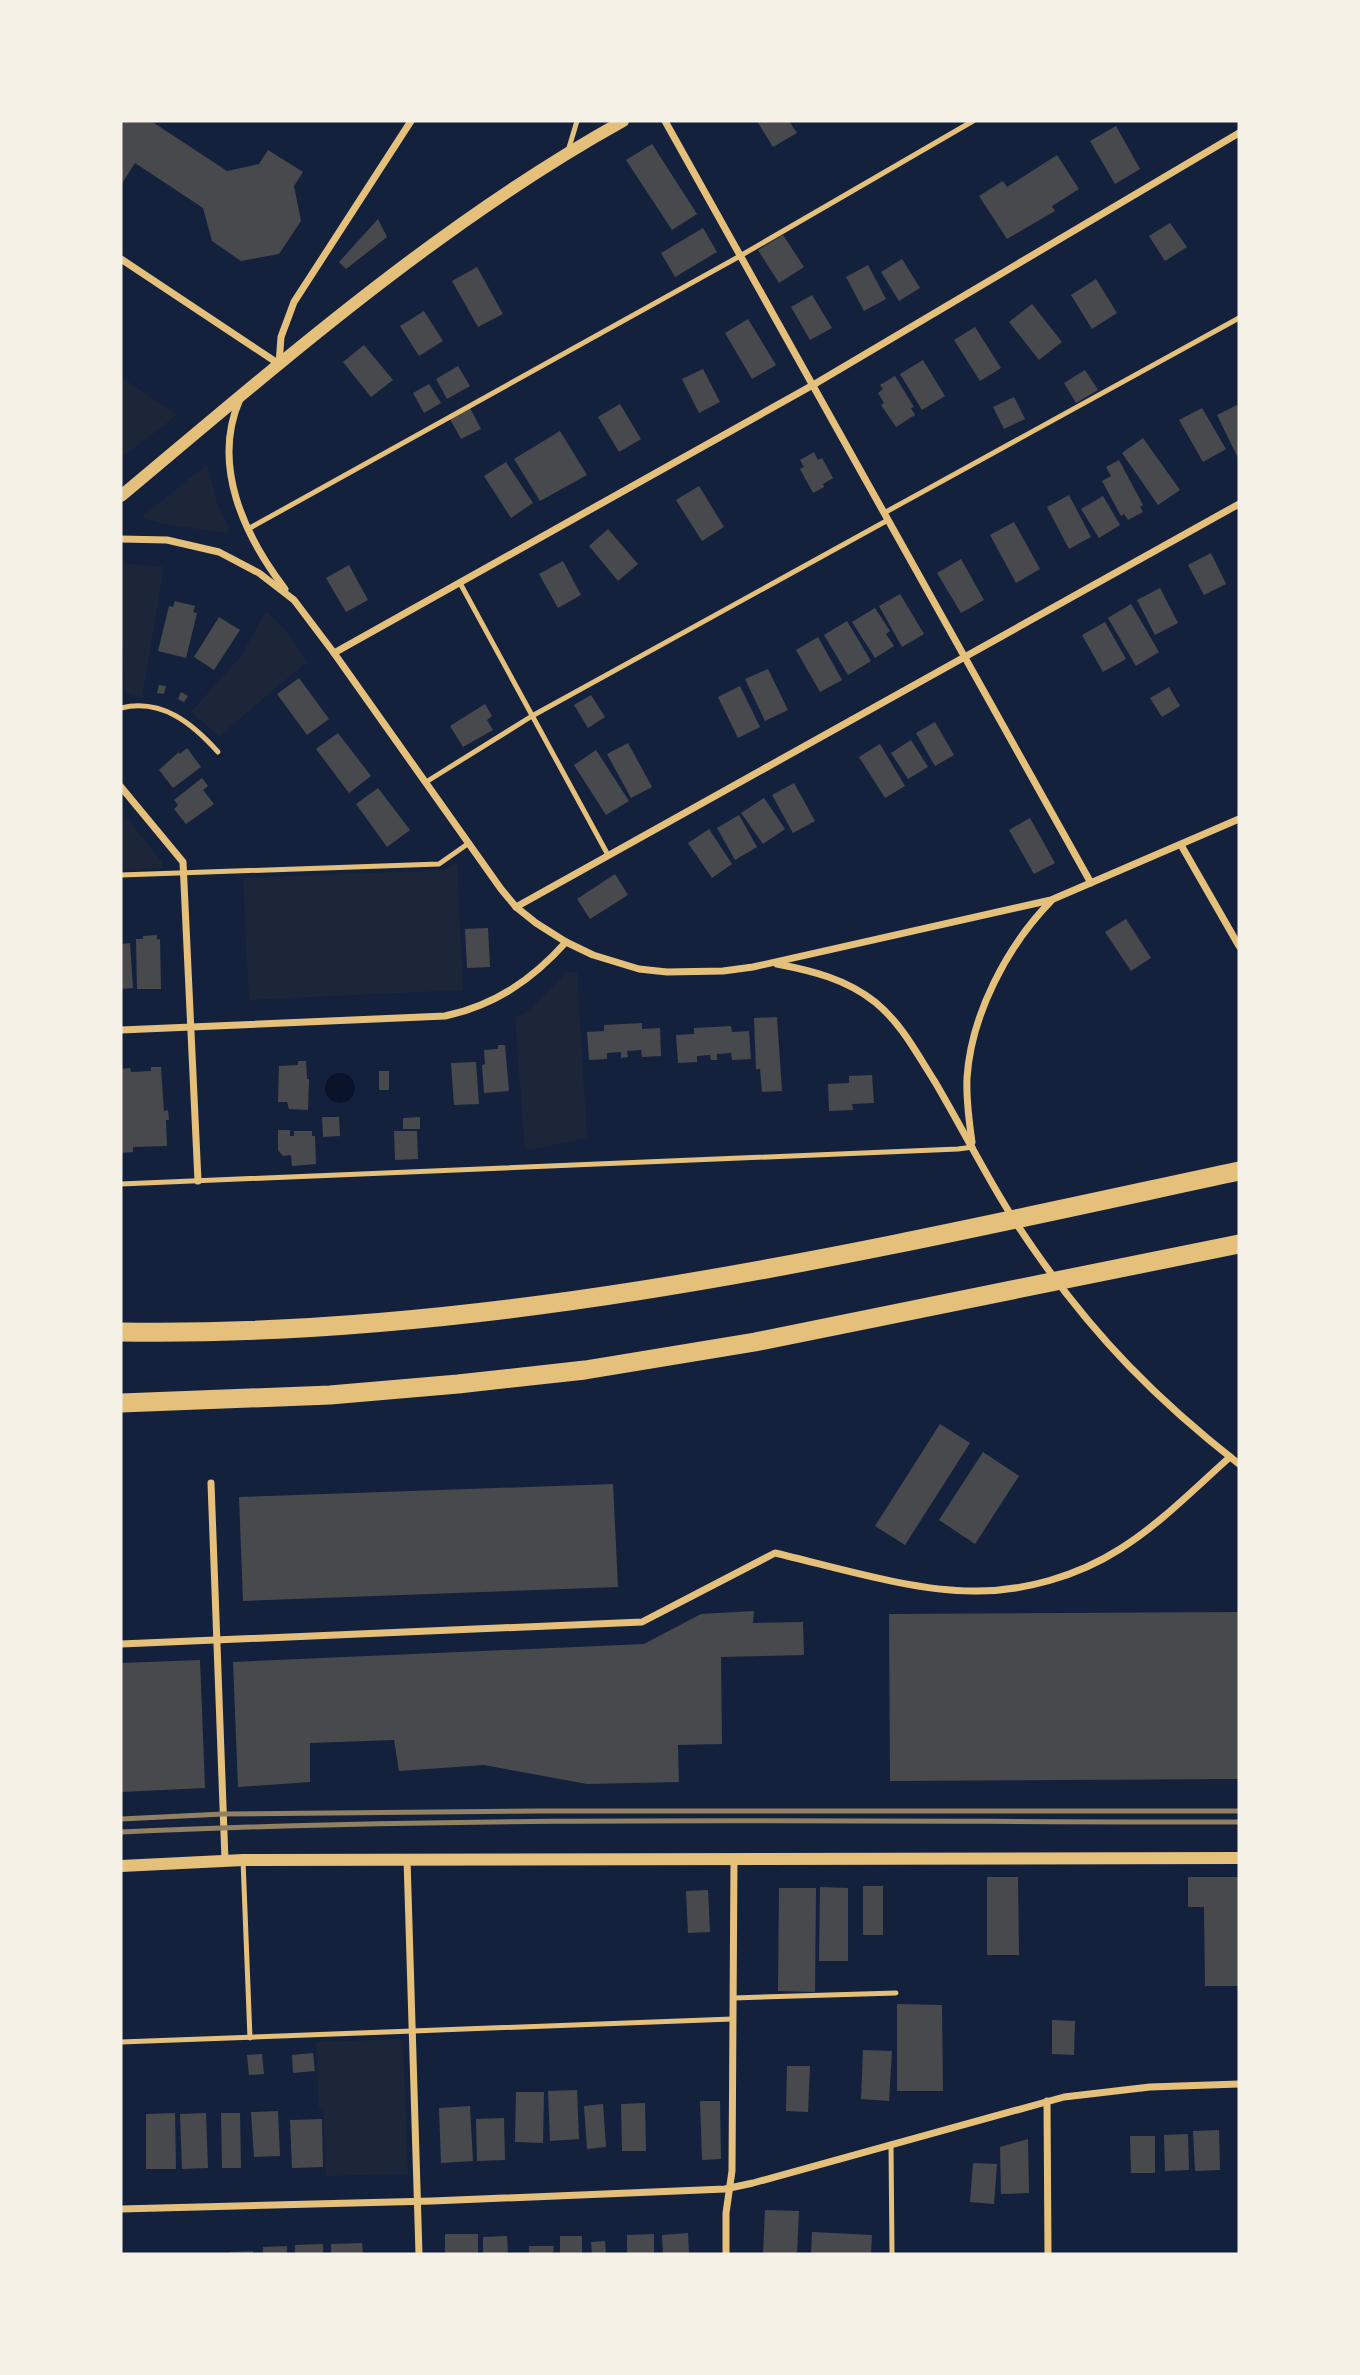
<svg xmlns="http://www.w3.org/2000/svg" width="1360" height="2375" viewBox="0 0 1360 2375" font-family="Commissioner,sans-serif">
<rect width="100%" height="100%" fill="#14213d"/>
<!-- green -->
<g fill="#1d2539">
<polygon points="121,377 177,415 121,458"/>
<polygon points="206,465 209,470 217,503 229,528 227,533 164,524 142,517"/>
<polygon points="121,563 164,567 142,698 126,694 121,626"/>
<polygon points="266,611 284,628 307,662 219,736 191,712 241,656"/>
<polygon points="121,811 162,862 162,868 121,870"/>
<polygon points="457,862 463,990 249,1000 243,878 444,870"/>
<polygon points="567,972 577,972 587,1138 525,1151 515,1018 529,1010"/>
<polygon points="399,2039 403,2042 408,2174 326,2176 323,2109 319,2109 316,2042"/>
</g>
<!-- water -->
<circle fill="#0b132b" cx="340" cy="1088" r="15"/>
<!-- building -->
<g fill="#48494c">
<polygon points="121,121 151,121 227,171 259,164 268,150 303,172 294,186 301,221 279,254 241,261 212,241 203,208 135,163 121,185"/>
<polygon points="757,121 789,121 797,133 773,147"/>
<polygon points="1116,126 1140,169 1115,184 1090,141"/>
<polygon points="652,144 697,214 672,230 626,160"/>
<polygon points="1057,155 1079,189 1052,206 1055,211 1007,239 979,196 1003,181 1007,187"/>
<polygon points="378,219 387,237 346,269 339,262"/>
<polygon points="1170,223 1187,247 1165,261 1149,236"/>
<polygon points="703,228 717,252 675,277 661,253"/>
<polygon points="783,235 804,267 779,283 758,250"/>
<polygon points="902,259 920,288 899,301 881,272"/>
<polygon points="868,265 886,299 864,311 846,277"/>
<polygon points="477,267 503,314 478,327 452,281"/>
<polygon points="1096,279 1117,313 1092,329 1071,295"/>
<polygon points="812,295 832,328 810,340 791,307"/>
<polygon points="1032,304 1062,342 1039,360 1009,322"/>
<polygon points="424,311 443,341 419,356 400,326"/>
<polygon points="748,319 776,365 752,379 725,333"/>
<polygon points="975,327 1001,368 980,381 954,340"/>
<polygon points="364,345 393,380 371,397 343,362"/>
<polygon points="923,360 945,396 922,410 900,374"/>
<polygon points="458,366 470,386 447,399 436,379"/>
<polygon points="703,369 720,402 699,413 682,379"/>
<polygon points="1085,370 1098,390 1076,403 1064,383"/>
<polygon points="895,376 914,407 911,408 915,415 896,427 881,405 884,403 878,393 883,389 880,385"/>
<polygon points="429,384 441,403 424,413 413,393"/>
<polygon points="1014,397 1025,419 1004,429 993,407"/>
<polygon points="620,404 641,439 619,452 598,417"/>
<polygon points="1237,405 1239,410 1239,460 1217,415"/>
<polygon points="470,408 481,429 461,439 450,419"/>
<polygon points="1202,408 1226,449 1203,462 1179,420"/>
<polygon points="560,431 587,475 540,501 514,459"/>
<polygon points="1143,438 1180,490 1158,505 1122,453"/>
<polygon points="814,452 818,460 822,458 833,478 823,484 824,487 813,493 800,469 804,467 800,460"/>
<polygon points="1119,460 1143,505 1140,507 1143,512 1128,520 1124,514 1121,516 1102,481 1111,476 1106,467"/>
<polygon points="506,462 533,503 511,518 484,476"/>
<polygon points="699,486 724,527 702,541 676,500"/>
<polygon points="1069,495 1091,537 1069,549 1047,507"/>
<polygon points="1103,496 1120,525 1099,538 1081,509"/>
<polygon points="1014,522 1040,569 1016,583 990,535"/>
<polygon points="608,529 638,564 618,581 589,546"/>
<polygon points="1211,553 1226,584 1204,595 1188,565"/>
<polygon points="961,559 984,600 961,613 937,573"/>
<polygon points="563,561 581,595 558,608 539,574"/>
<polygon points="349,565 368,600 346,612 326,578"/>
<polygon points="1160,588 1178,623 1155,635 1137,600"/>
<polygon points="900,594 924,634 902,647 879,606"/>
<polygon points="175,601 195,606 193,612 197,613 186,658 158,651 169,606 173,607"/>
<polygon points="1131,604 1159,652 1136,666 1108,618"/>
<polygon points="875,608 890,631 886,634 894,646 875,658 852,622"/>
<polygon points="219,617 240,630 214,670 194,657"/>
<polygon points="847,621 871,661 848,675 824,635"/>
<polygon points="1105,622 1126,659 1103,672 1082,635"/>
<polygon points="818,637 842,680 820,692 796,650"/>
<polygon points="768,669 788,710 765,721 745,679"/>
<polygon points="299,678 329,719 307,735 277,694"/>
<polygon points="159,685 166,686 164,694 157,693"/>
<polygon points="740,686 760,727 738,738 718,697"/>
<polygon points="1169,687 1180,706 1162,717 1150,698"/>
<polygon points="181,692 188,696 184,702 178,699"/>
<polygon points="591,695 605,717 588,728 574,705"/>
<polygon points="485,704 492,716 487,720 493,730 463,747 450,726"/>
<polygon points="935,722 954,755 935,766 916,733"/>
<polygon points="338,733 371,776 349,793 316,749"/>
<polygon points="911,740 928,767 908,779 891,753"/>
<polygon points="628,743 652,787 631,798 607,754"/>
<polygon points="880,744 905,786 885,798 859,757"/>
<polygon points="187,748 201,767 173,788 159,770 179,752 180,754"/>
<polygon points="596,750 629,801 606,815 574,765"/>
<polygon points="202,778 208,786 203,790 214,804 186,824 174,809 178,805 174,800"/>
<polygon points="794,783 815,821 793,833 772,795"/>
<polygon points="378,788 410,830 387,847 356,804"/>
<polygon points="764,798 785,829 763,844 741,813"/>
<polygon points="739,815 757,847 735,860 717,828"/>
<polygon points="1030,818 1055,863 1034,874 1009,830"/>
<polygon points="709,829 732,864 712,878 688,843"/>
<polygon points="615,874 628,895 590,919 577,899"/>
<polygon points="1126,919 1151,958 1131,971 1105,932"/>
<polygon points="488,928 490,967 467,968 465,929"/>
<polygon points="157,935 157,940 160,939 161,989 137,989 136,939 143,939 143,936"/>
<polygon points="130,943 133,988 121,989 121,944"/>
<polygon points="777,1017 782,1091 762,1092 760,1069 756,1069 754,1018"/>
<polygon points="642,1023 642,1029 660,1028 661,1056 642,1057 641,1050 627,1051 628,1057 621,1058 621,1052 607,1053 607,1059 589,1060 587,1032 604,1031 604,1025"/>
<polygon points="731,1026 732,1032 749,1031 751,1059 732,1060 731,1053 717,1054 717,1060 711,1060 710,1055 697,1056 697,1062 678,1063 676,1035 694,1034 694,1028"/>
<polygon points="498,1045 505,1045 509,1091 484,1093 482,1065 485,1064 484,1050 498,1049"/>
<polygon points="298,1061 306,1061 307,1079 309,1079 308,1110 289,1109 287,1102 278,1102 279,1066 298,1065"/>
<polygon points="476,1062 479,1104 454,1105 451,1063"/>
<polygon points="151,1067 161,1067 164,1111 168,1110 169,1120 166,1120 167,1146 133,1147 133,1152 121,1153 121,1069 130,1068 131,1072 151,1071"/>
<rect x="379" y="1071" width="10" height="19"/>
<polygon points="872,1075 874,1103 852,1104 853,1110 829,1111 828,1084 849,1083 849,1076"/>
<polygon points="322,1117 339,1117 340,1136 323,1137"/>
<polygon points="420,1117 420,1129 403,1129 403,1118"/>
<polygon points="278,1130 290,1130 290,1136 294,1136 294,1131 312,1131 312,1136 315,1136 316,1164 292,1166 291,1155 283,1156 278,1150"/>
<polygon points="394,1131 417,1131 418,1159 395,1160"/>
<polygon points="940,1424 970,1443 905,1545 875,1526"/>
<polygon points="983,1452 1019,1476 975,1544 939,1520"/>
<polygon points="613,1484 618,1587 243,1601 239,1497"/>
<polygon points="754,1611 753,1623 803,1622 804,1655 721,1657 722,1744 678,1745 679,1782 587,1784 484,1765 399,1771 394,1740 310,1743 310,1782 238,1787 233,1662 644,1644 701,1614"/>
<polygon points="1239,1612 1239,1779 890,1781 889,1614"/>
<polygon points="200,1660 205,1788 121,1792 121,1663"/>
<polygon points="987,1877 1018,1877 1019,1955 987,1955"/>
<polygon points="1188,1877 1239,1877 1239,1986 1205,1986 1204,1907 1188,1907"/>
<rect x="863" y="1886" width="20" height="49"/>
<polygon points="820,1887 848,1888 848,1961 819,1961"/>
<polygon points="779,1888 816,1888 815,1992 778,1991"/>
<polygon points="708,1890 710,1932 688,1933 686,1891"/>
<polygon points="897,2004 942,2005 943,2091 897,2091"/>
<polygon points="1052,2020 1075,2021 1074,2055 1052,2054"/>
<polygon points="863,2050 892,2051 889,2101 861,2099"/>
<polygon points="313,2053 315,2071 293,2073 292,2055"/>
<polygon points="262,2054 264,2074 249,2075 247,2055"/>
<polygon points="787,2066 810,2066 808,2112 786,2111"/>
<polygon points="577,2090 579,2139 550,2141 548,2091"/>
<polygon points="516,2092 544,2092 543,2143 515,2142"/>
<polygon points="700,2101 720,2101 721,2159 702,2160"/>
<polygon points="645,2103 646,2151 622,2151 621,2104"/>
<polygon points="603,2104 606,2147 587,2149 584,2106"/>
<polygon points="470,2106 473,2161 441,2163 439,2108"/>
<polygon points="278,2111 280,2156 254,2157 251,2112"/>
<polygon points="175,2113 176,2169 146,2169 146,2114"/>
<polygon points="206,2113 208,2168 182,2169 180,2114"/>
<polygon points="221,2113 240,2113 241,2168 222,2168"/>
<polygon points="504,2118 505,2160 477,2161 476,2119"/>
<polygon points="322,2119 323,2167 292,2168 290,2120"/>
<polygon points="1219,2130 1220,2170 1195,2171 1193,2131"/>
<polygon points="1188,2134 1189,2170 1165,2171 1164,2135"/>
<polygon points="1130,2136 1155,2136 1155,2173 1131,2173"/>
<polygon points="1028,2139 1029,2193 1001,2194 1000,2147"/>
<polygon points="973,2163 997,2164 994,2204 970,2202"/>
<polygon points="765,2210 799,2211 797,2254 763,2254"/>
<polygon points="812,2232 872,2235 871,2254 811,2254"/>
<polygon points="688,2233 689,2254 663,2254 662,2235"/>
<rect x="445" y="2234" width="33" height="20"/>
<polygon points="654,2234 654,2254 627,2254 627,2235"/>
<polygon points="507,2236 508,2254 483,2254 483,2237"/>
<rect x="560" y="2236" width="22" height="18"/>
<polygon points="605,2241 606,2254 592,2254 591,2242"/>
<polygon points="362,2243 363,2254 331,2254 331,2244"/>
<polygon points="323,2244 323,2254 295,2254 295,2245"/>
<polygon points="287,2246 287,2254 263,2254 263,2247"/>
<polygon points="529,2246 554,2246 553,2254 529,2254"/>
<polygon points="253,2251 253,2254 230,2254 230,2252"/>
</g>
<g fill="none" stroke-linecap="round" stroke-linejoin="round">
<!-- service -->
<g stroke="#e5c07b" stroke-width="5">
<polyline points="568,151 577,121"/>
<polyline points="884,513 1239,318"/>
<polyline points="248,529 740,256 973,121"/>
<polyline points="460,583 608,855"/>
<path d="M121,708C162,698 193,724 218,752"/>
<polyline points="426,782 532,716 888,520"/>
<polyline points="121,875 439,864 469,843"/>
<polyline points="121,1184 958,1149 973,1147"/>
<polyline points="243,1860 250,2038"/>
<polyline points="733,1998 896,1993"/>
<polyline points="121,2042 732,2019"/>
<polyline points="891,2144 892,2254"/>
</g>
<!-- minor -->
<g stroke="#e5c07b" stroke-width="7">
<polyline points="665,121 1091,883"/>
<polyline points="121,259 279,364"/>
<polyline points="279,364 281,337 294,302 411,121"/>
<path d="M240,399C211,465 244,535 285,589"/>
<polyline points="121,539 167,540 219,552 259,573 294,600 334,653 501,889 516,907 536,923 566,942 593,955 639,969 667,972 723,971 753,967 1051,900 1239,819"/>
<polyline points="334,653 813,385 1239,133"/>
<polyline points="121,787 183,862 198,1181"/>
<polyline points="1181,845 1239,946"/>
<polyline points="516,907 1239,504"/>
<path d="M777,964C813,971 846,979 875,1002C902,1024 917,1054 935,1082C968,1138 997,1198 1035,1251C1095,1337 1157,1400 1239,1464"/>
<path d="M121,1030L445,1016C495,1005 532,980 566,942"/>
<path d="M972,1142C969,1121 966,1100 967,1078C971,1015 1007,946 1051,901"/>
<polyline points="211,1483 225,1860"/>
<path d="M121,1644L642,1622L775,1553C835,1567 912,1591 973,1591C1023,1592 1078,1576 1120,1549C1160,1524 1195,1488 1230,1457"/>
<polyline points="407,1859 419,2254"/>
<polyline points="1047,2101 1048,2254"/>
<polyline points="121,2209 432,2201 725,2189 753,2183 1064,2097 1150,2087 1239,2084"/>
<polyline points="726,2254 726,2213 732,2171 734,1859"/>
</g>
<!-- tertiary -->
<g stroke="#e5c07b" stroke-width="12">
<path d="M121,496C280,363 441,222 623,121"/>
<polyline points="121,1866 243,1860 1239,1858"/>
</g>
<!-- motorway -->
<g stroke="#e5c07b" stroke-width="19">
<path d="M121,1332C500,1338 871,1250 1239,1171"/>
<polyline points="121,1403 330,1395 458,1384 585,1370 755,1342 1239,1244"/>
</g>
<!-- rail -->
<g stroke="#918062" stroke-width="5">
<polyline points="121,1819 223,1814 539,1811 1239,1811"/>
<path d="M121,1832C493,1815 867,1822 1239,1822"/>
</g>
</g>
<!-- border -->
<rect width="1360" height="2375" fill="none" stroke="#f6f1e7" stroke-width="245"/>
</svg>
